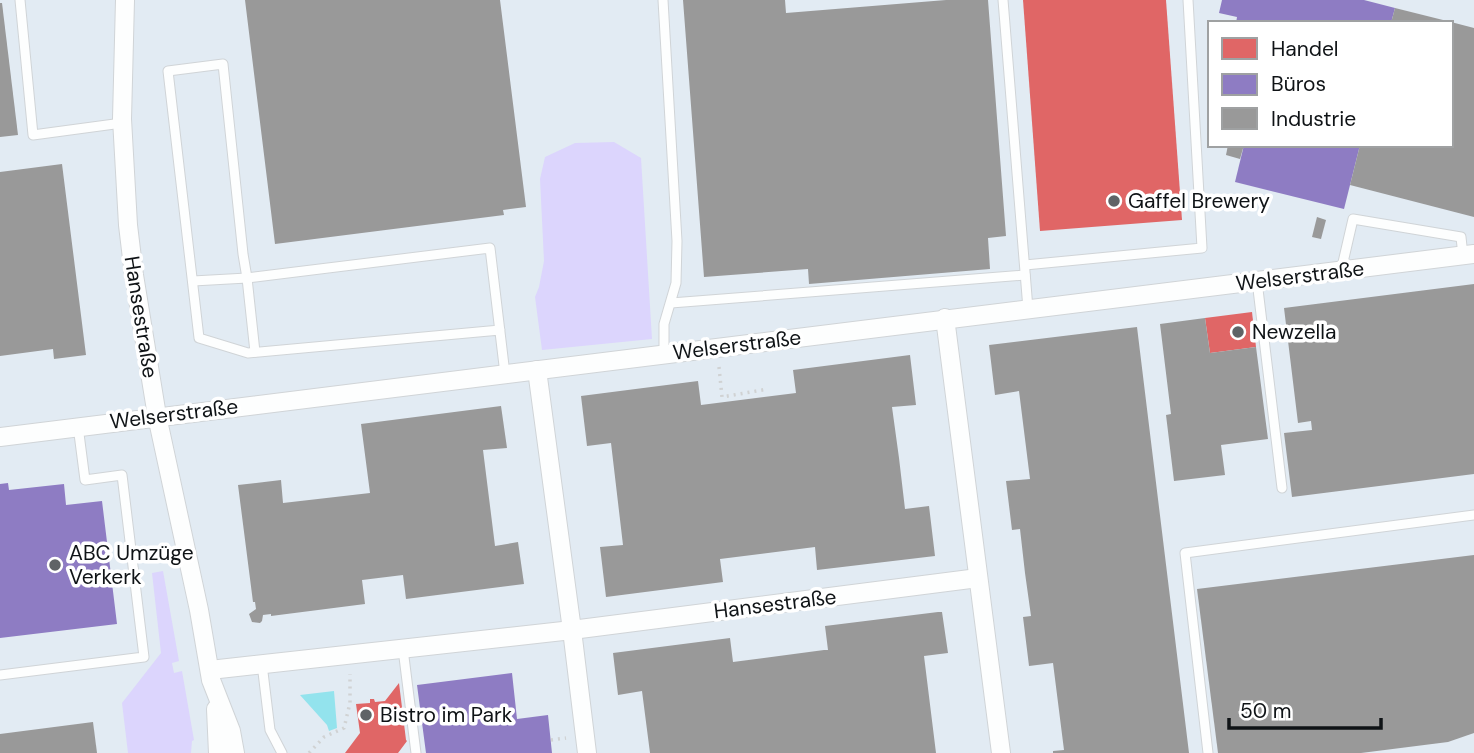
<svg xmlns="http://www.w3.org/2000/svg" width="1474" height="753" viewBox="0 0 1474 753" font-family="'DM Sans',sans-serif">
<rect width="100%" height="100%" fill="#f4f7fa"/>
<!-- built -->
<path fill="#e2ebf3" fill-rule="evenodd" d="M0,0H1474V753H0ZM1210,23H1451V145H1210Z"/>
<!-- green -->
<g fill="#dcd5fd">
<polygon points="614,142 641,158 652,339 542,350 535,297 539,287 544,261 540,179 545,157 575,143"/>
<polygon points="163,571 179,661 172,663 174,673 182,671 194,740 192,741 191,753 128,753 122,703 161,653 152,573"/>
</g>
<!-- water -->
<polygon fill="#93e3ed" points="334,691 337,728 329,731 327,725 300,695"/>
<!-- shops -->
<g fill="#e06666">
<polygon points="1023,0 1166,0 1182,220 1040,231"/>
<polygon points="1252,312 1256,347 1210,353 1205,318"/>
<polygon points="399,683 406,740 407,741 398,753 345,753 360,733 356,704 370,703 370,699 374,699 375,702 385,701"/>
</g>
<!-- offices -->
<g fill="#8e7cc3">
<polygon points="1222,0 1364,0 1395,8 1391,23 1236,23 1237,17 1219,13"/>
<polygon points="1244,145 1360,145 1344,209 1235,182"/>
<polygon points="8,483 9,490 64,484 66,505 102,501 117,624 0,638 0,484"/>
<polygon points="512,673 517,719 548,715 552,753 426,753 417,685"/>
</g>
<!-- industry -->
<g fill="#999">
<polygon points="245,0 500,0 526,207 503,210 504,215 275,244"/>
<polygon points="683,0 785,0 786,13 946,0 988,0 1006,236 988,238 990,269 809,284 808,269 704,277"/>
<polygon points="0,3 2,3 18,135 0,137"/>
<polygon points="1395,8 1451,22 1451,23 1391,23"/>
<polygon points="1451,22 1474,28 1474,217 1350,185 1360,145 1451,145"/>
<polygon points="1228,145 1244,145 1240,159 1226,155"/>
<polygon points="62,164 86,355 54,359 53,349 0,356 0,172"/>
<polygon points="1317,217 1326,220 1321,239 1312,237"/>
<polygon points="1474,284 1474,474 1292,497 1284,433 1312,430 1311,421 1298,423 1284,308"/>
<polygon points="1205,318 1210,353 1256,347 1268,439 1221,445 1225,475 1174,481 1166,415 1171,414 1160,324"/>
<polygon points="1137,327 1189,753 1053,753 1053,751 1064,750 1053,663 1029,666 1023,617 1031,616 1025,573 1020,529 1012,530 1006,481 1030,479 1019,391 995,395 989,345"/>
<polygon points="910,355 916,405 892,407 899,458 905,509 929,506 935,556 817,570 815,547 720,559 723,582 606,597 600,547 623,545 611,443 587,446 581,396 698,381 701,405 796,393 793,370"/>
<polygon points="501,406 507,448 483,450 495,546 518,542 524,584 406,599 403,575 362,580 365,604 271,616 271,614 263,615 262,621 260,623 252,622 249,614 256,609 255,602 253,602 238,485 281,480 283,503 370,493 361,424"/>
<polygon points="1474,555 1474,733 1448,742 1361,753 1218,753 1197,589"/>
<polygon points="938,612 942,612 948,653 924,656 936,753 650,753 642,691 618,695 613,653 730,638 733,662 824,650 828,650 825,626"/>
<polygon points="93,722 97,753 0,753 0,734"/>
</g>
<g fill="none" stroke-linecap="round" stroke-linejoin="round">
<!-- service casing -->
<g stroke="#d0d4d7" stroke-width="11">
<g id="service">
<polyline points="20,0 33,135 122,123"/>
<polyline points="663,0 677,241 676,283 664,324 664,354"/>
<polyline points="1003,0 1028,309"/>
<polyline points="1025,265 1202,248 1188,0"/>
<polyline points="1341,271 1353,219 1461,237 1463,256"/>
<polyline points="193,281 247,278 255,352"/>
<polyline points="1257,281 1282,488"/>
<polyline points="671,303 1025,275"/>
<polyline points="500,330 248,353 199,338 168,71 223,64 243,254 247,278 490,248 505,374"/>
<polyline points="403,649 416,753"/>
<polyline points="262,664 270,730 282,753"/>
<polyline points="0,675 144,657 122,475 85,480 78,426"/>
<polyline points="1208,753 1185,553 1474,515"/>
</g>
</g>
<!-- minor casing -->
<g stroke="#d0d4d7" stroke-width="20">
<g id="minor">
<polyline points="125,0 122,119 128,225 134,275 157,416 199,610 211,680 231,731 235,753"/>
<polyline points="945,318 1001,753"/>
<polyline points="537,370 572,630 978,578"/>
<polyline points="0,437 1474,254"/>
<polyline points="210,670 572,630 587,753"/>
<polyline points="216,709 218,753"/>
</g>
</g>
<!-- path -->
<g stroke="#d0d2d3" stroke-width="3.5" stroke-dasharray="2 5" stroke-linecap="butt">
<polyline points="719,367 722,397 768,389"/>
<polyline points="551,740 566,738"/>
<polyline points="309,753 324,737 344,728 350,703 350,674"/>
</g>
<!-- service -->
<use href="#service" stroke="#fdfefe" stroke-width="9"/>
<!-- minor -->
<use href="#minor" stroke="#fdfefe" stroke-width="18"/>
</g>
<!-- markers -->
<g fill="#5f6366" stroke="#fff" stroke-width="2.5">
<circle cx="1114" cy="201" r="7"/>
<circle cx="1238" cy="332" r="7"/>
<circle cx="55" cy="565" r="7"/>
<circle cx="366" cy="715" r="7"/>
</g>
<g text-anchor="middle" stroke-width="7" stroke-linejoin="round" paint-order="stroke">
<!-- poi labels -->
<g font-size="21" fill="#0f1316" stroke="#fff" text-anchor="start">
<text x="1128" y="208">Gaffel Brewery</text>
<text x="1252" y="339">Newzella</text>
<text x="69" y="560">ABC Umzüge<tspan x="69" dy="24">Verkerk</tspan></text>
<text x="380" y="722">Bistro im Park</text>
</g>
<!-- street labels -->
<g font-size="21" fill="#0f1316" stroke="#fff">
<text transform="translate(1300 276) rotate(-7)" y="7">Welserstraße</text>
<text transform="translate(141 317) rotate(81)" y="7">Hansestraße</text>
<text transform="translate(737 345) rotate(-7)" y="7">Welserstraße</text>
<text transform="translate(174 414) rotate(-7)" y="7">Welserstraße</text>
<text transform="translate(775 604) rotate(-7)" y="7">Hansestraße</text>
</g>
</g>
<!-- legend -->
<rect x="1208" y="21" width="245" height="126" fill="#ffffff" stroke="#9fa1a2" stroke-width="2"/>
<rect x="1222" y="38" width="35" height="21" fill="#e06666" stroke="#9fa1a2" stroke-width="2"/>
<text x="1271" y="56" font-size="21" fill="#0f1316">Handel</text>
<rect x="1222" y="74" width="35" height="21" fill="#8e7cc3" stroke="#9fa1a2" stroke-width="2"/>
<text x="1271" y="91" font-size="21" fill="#0f1316">Büros</text>
<rect x="1222" y="108" width="35" height="21" fill="#999999" stroke="#9fa1a2" stroke-width="2"/>
<text x="1271" y="126" font-size="21" fill="#0f1316">Industrie</text>
<!-- scale -->
<path d="M1229 718v10h152v-10" fill="none" stroke="#0f1316" stroke-width="3.5"/>
<text x="1240" y="718" font-size="21" fill="#0f1316" stroke="#ffffff" stroke-width="5" paint-order="stroke">50 m</text>
</svg>
